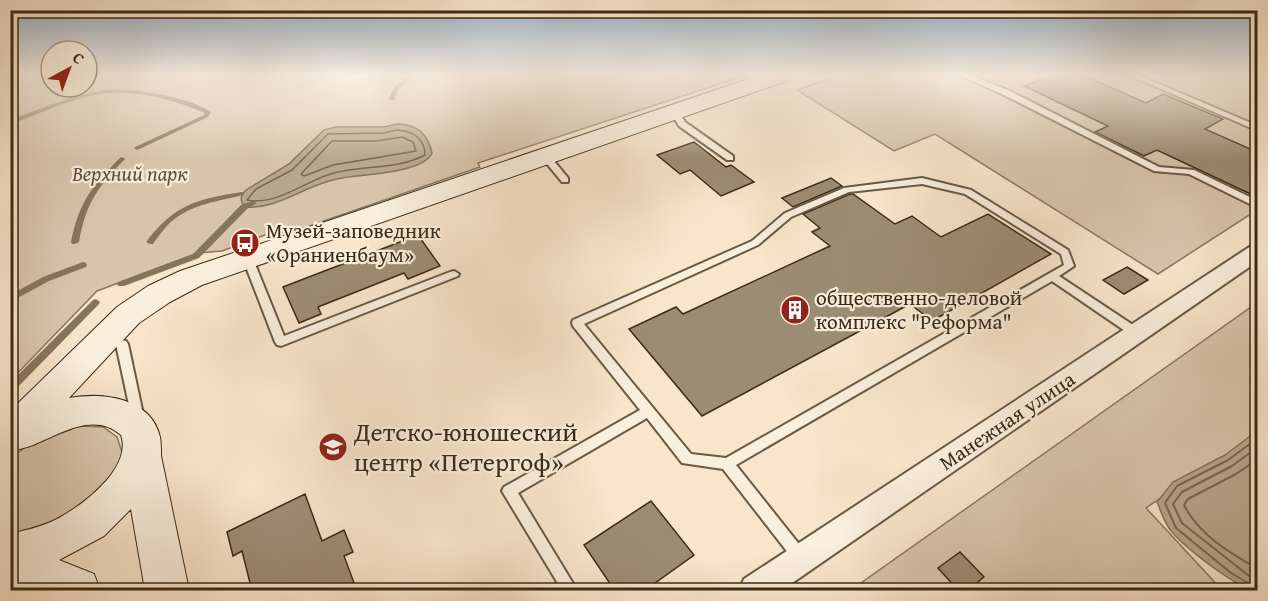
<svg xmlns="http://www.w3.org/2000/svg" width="1268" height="601" viewBox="0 0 1268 601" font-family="'Gentium Book Plus',serif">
<rect width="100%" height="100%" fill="#f8e5cb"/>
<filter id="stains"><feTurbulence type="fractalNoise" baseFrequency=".00333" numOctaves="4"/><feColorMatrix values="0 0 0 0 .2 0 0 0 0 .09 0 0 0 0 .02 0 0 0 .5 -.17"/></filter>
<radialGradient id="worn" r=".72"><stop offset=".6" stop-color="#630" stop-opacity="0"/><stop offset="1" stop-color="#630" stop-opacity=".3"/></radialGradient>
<!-- green -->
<g fill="#d8c5ac" stroke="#8a7861" stroke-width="1.5">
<polygon points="11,75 51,75 51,87 87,87 87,75 747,75 478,163 480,167 295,231 265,235 222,251 198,253 97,291 11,380"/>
<polygon points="839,75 1257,75 1257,210 1158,274 935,134 894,151 797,90"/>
<polygon points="1254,305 1257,307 1257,434 1146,508 1222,590 851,590"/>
<path d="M81,426L103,427L117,437L122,452L117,472L102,493L49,529L11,534V457C33,441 54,431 81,426Z"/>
</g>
<!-- water -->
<g fill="#b8a68d" stroke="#86755d" stroke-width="1.5">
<path d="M397,124C416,124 428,134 432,153C423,174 359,174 337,179C305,185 278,210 244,207C240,199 240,196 246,190L289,164L324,130L336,127H384Z"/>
<path d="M1257,431V590C1239,591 1185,547 1172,532C1165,525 1161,511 1157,502L1173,482L1225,455Z"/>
</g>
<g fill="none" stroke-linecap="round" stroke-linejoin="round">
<!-- shore-far1 -->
<g stroke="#7a6852" stroke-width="1.5">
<path d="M397,130C412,131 425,138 425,155C396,170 365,165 334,173C306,180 278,206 247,200L256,189L292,170L328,134L384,133Z"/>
<polygon points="402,137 413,142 416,151 333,165 304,176 301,174 332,141 376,141"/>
</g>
<!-- shore -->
<g stroke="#7a6852" stroke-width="2">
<polyline points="1258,447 1232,466 1182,492 1173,504 1182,523 1258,583"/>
<path d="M1258,459L1236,474L1188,499L1184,505C1199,535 1230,553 1258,569"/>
<polyline points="1251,590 1248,583 1231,573 1176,528 1165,503 1177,486 1228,460 1258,438"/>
</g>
<!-- stream -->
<g fill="#86755d" fill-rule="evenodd">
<polygon points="408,75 415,75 399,89 394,100 390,100 389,99 394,87"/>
<path d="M119,89C147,91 188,97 211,112L208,117L137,150L134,148L135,147L204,115L205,113C169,98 129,87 90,96C63,102 37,115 10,124V120C46,107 81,91 119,89Z"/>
<path d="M122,157L125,159L124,160C97,188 86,203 79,242L75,244H72L71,242C79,202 92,186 120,158Z"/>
<path d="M242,192L244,193V195C218,201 193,204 172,221C164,228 159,236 153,244H150L146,242C175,204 197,199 242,192Z"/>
<polygon points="253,201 257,203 247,209 199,258 124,286 118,286 117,284 118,282 193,254 241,205"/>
<polygon points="83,262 86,263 87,265 86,267 49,281 10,302 10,295 43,277"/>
<polygon points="96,299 100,302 99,304 13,392 10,393 10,383 93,300"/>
</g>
</g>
<!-- building -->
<g fill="#9d8c74" stroke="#3b2b16" stroke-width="1.5">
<polygon points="1051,75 1083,75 1146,103 1163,94 1223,119 1205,129 1257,152 1257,197 1157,150 1144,156 1095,132 1108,126 1024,86"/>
<polygon points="694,142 726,167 731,165 754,182 721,196 690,170 680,174 657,155"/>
<polygon points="831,178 842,186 793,207 782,198"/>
<polygon points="850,194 853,194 895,224 912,216 941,237 988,214 1051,254 932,321 910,304 702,416 629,329 676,307 683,314 830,246 812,232 820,228 803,214"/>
<polygon points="418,235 440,266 408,279 404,273 318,307 321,314 299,323 283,287"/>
<polygon points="1127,267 1148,280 1124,294 1103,280"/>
<polygon points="305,494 322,541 344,530 353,552 344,556 357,591 252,591 242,551 233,556 227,532"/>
<polygon points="651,501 694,555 644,591 615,591 584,545"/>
<polygon points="960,552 984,577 967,591 959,591 938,568"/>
</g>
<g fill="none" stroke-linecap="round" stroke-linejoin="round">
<!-- service casing -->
<g stroke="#6a5a43" stroke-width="4">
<g id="service">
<polygon points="959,75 969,75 1008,90 1159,167 1194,170 1258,201 1258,208 1189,174 1154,171 1002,94"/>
<polygon points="1129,75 1138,75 1258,126 1258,131"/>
<polygon points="672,111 678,111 685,122 733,156 733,160 727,160 679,126 671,113"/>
<polygon points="546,154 549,155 568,178 568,182 562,182 543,159 542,157"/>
<path d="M922,178L971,190L1068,250L1074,266L1059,276L1142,331L1144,334L1142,337H1134L1052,281L736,465L806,553L808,558L806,563L801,565L796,563L723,469L682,463L647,418L518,493L577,590H562L502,491L504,487L640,410L573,326L572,323L573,320L752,241L785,213L844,188ZM922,184L965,194L1061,254L1064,265L726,458L691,454L584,324L758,245L791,217L849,192Z"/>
<polygon points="248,256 253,259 284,336 450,272 454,271 459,274 458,276 281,346 277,345 275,342 243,259"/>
<polygon points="122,340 126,341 128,344 144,419 142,423 138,424 134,423 132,419 116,344 118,341"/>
</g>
</g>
<!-- minor casing -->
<g stroke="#6a5a43" stroke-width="4">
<polygon id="minor" points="1258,244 1258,261 782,590 739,590 744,579 1251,246"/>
</g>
<!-- secondary casing -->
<g stroke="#3b2b16" stroke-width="2">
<path id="secondary" d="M760,75H792L789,80L202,285L170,302L139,323L69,398C102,392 151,397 160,437C161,443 161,450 161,456L189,590H145L131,509L104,536L59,560L94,574L100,590H28L10,583V534C26,530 41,527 55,520C81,507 133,468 121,435C94,411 60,434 33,445C25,448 18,449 10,452V411L117,307L148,286L180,271Z"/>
</g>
<!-- service -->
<use href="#service" fill="#faeedd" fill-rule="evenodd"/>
<!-- minor -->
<use href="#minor" fill="#faeedd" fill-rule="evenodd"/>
<!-- secondary -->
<use href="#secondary" fill="#faeedd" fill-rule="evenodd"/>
</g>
<!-- sky -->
<linearGradient id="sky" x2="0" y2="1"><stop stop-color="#95aec4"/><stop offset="0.47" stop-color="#fcf3e8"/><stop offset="1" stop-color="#fcf3e8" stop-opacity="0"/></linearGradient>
<rect width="1268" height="159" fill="url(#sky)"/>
<!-- icons -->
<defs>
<g id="bus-disc" transform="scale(1.5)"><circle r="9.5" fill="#8f2418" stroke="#faeedd"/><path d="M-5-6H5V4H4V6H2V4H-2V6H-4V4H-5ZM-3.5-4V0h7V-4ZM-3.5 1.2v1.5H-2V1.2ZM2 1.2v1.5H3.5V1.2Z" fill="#fff"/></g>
<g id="building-disc" transform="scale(1.5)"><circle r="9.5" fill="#8f2418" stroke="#faeedd"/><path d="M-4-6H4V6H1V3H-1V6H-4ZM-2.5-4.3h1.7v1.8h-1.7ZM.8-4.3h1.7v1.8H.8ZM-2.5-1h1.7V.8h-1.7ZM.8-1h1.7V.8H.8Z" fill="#fff"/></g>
<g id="school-disc" transform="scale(1.5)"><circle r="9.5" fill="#8f2418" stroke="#faeedd"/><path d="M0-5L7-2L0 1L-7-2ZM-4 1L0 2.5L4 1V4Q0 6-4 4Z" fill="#fff"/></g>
</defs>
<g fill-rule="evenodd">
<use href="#bus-disc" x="245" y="243"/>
<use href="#building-disc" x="795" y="310"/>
<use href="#school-disc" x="333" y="447"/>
</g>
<g text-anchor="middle" stroke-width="4.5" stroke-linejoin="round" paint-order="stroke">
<!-- park labels -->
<g font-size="21" font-style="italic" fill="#62523c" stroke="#faeedd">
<text x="130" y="181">Верхний парк</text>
</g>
<!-- poi labels -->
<g font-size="21" fill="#3b2b16" stroke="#faeedd" text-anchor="start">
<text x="266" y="238">Музей-заповедник<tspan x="266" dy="24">«Ораниенбаум»</tspan></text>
<text x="816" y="305">oбщеcтвенно-деловoй<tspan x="816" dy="24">кoмплeкc "Peфoрма"</tspan></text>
</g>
<!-- street labels -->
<g font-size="21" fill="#3b2b16" stroke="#faeedd">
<text transform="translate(1007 421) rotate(-34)" y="7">Манежная улица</text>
</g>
<!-- near-poi labels -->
<g font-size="26" fill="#3b2b16" stroke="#faeedd" text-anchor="start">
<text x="354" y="441">Детско-юношеский<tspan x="354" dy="30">центр «Петергоф»</tspan></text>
</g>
</g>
<!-- margin -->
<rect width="1268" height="601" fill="none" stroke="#f8e5cb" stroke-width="36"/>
<rect x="12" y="12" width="1244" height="577" fill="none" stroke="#3b2b16" stroke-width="3"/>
<rect x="18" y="18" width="1232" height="565" fill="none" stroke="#3b2b16" stroke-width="1.5"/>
<!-- north arrow -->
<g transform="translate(69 69) rotate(41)"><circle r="28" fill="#faeedd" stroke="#aea08d" stroke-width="1.5"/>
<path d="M0-4.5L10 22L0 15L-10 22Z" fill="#8f2418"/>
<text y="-9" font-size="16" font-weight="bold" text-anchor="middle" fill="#3b2b16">С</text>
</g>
<rect width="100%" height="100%" filter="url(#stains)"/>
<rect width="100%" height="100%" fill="url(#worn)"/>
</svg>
